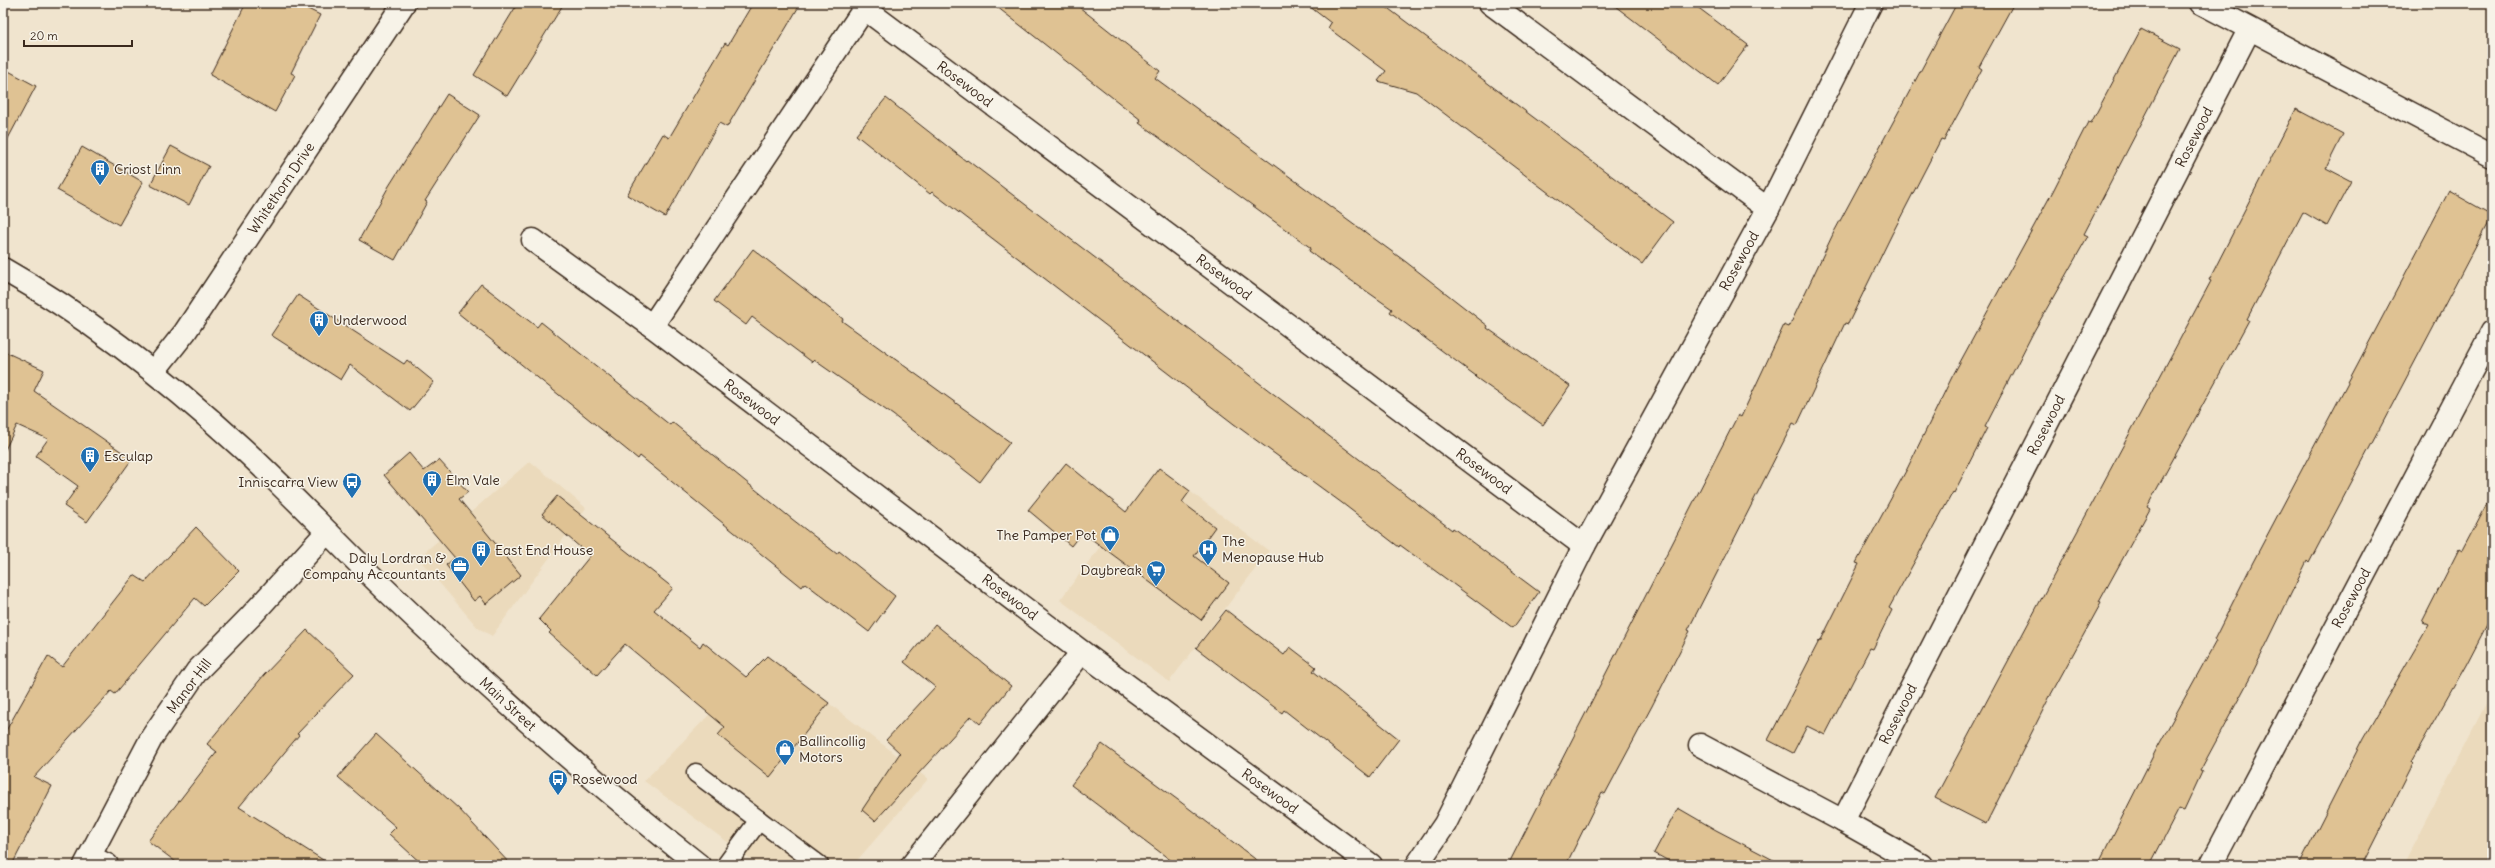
<svg xmlns="http://www.w3.org/2000/svg" width="2495" height="868" viewBox="0 0 2495 868" font-family="Delius,sans-serif">
<rect width="100%" height="100%" fill="#f0e4ce"/>
<filter id="ink" filterUnits="userSpaceOnUse"><feTurbulence type="fractalNoise" baseFrequency=".025" numOctaves="2"/><feDisplacementMap in="SourceGraphic" scale="8" xChannelSelector="R" yChannelSelector="G"/><feConvolveMatrix kernelMatrix="1 2 1 2 8 2 1 2 1" color-interpolation-filters="sRGB"/></filter>
<g filter="url(#ink)">
<!-- built -->
<g fill="#ebdabc">
<polygon points="530,461 586,508 492,636 478,628 418,558"/>
<polygon points="1159,468 1269,551 1169,682 1060,600"/>
<polygon points="767,656 928,779 853,865 759,865 644,781"/>
<polygon points="2492,692 2492,865 2403,865"/>
</g>
<!-- building -->
<g fill="#dfc293" stroke="#3b2a1e">
<polygon points="246,3 296,3 320,15 291,73 295,75 275,112 210,75"/>
<polygon points="518,3 564,3 507,96 474,75"/>
<polygon points="753,3 801,3 727,127 719,123 665,217 627,195 663,134 669,138 725,43 728,45"/>
<polygon points="992,3 1074,3 1160,71 1155,78 1406,262 1488,326 1487,328 1570,386 1543,425 1475,377 1476,376 1390,312 1392,309 1309,251 1311,248 1139,123 1141,120"/>
<polygon points="1305,3 1381,3 1673,222 1642,264 1416,92 1378,81 1386,71 1328,28 1331,23"/>
<polygon points="1611,3 1692,3 1748,45 1718,85"/>
<polygon points="1957,3 2014,3 1979,67 1982,69 1963,105 1944,140 1941,139 1892,234 1848,324 1845,323 1797,425 1793,423 1688,630 1690,631 1652,706 1605,794 1602,792 1566,865 1508,865 1738,415 1741,417 1784,325 1789,327 1834,232"/>
<polygon points="2141,29 2180,49 2084,234 2088,236 2034,331 1985,427 1987,428 1954,493 1953,492 1889,608 1892,610 1873,649 1870,648 1825,735 1807,726 1793,753 1768,740 1819,641 1820,642 1859,564 1856,563 1907,469 1952,377 2053,191 2088,122 2091,123"/>
<polygon points="3,68 36,86 3,148"/>
<polygon points="447,94 480,115 425,201 427,202 395,260 359,240 389,186"/>
<polygon points="886,98 966,161 967,160 1452,530 1453,528 1539,592 1513,628 1400,545 1399,547 1342,503 1234,424 932,192 930,194 856,135"/>
<polygon points="2296,109 2343,134 2326,168 2351,181 2327,226 2303,212 2247,319 2249,320 2147,507 2150,509 2099,602 2101,603 2049,698 1986,824 1935,798 2211,281 2209,280"/>
<polygon points="171,146 209,166 189,205 150,185"/>
<polygon points="82,147 143,182 119,225 57,190"/>
<polygon points="2449,191 2492,215 2309,563 2307,561 2250,678 2200,771 2202,772 2184,811 2179,809 2150,865 2098,865 2156,750 2216,641 2214,640 2253,562"/>
<polygon points="753,249 843,319 842,321 1010,442 980,482 893,415 814,360 812,362 752,317 746,325 714,301"/>
<polygon points="481,284 537,327 541,322 670,425 672,422 792,519 837,554 839,551 895,596 869,632 805,583 802,587 640,456 638,459 458,313"/>
<polygon points="298,295 404,364 407,360 434,382 410,411 350,365 341,380 271,335"/>
<polygon points="3,351 44,370 34,391 132,459 87,522 64,506 78,486 36,456 48,439 17,425 3,454"/>
<polygon points="409,453 424,471 439,460 468,492 459,499 521,575 486,604 480,596 474,601 446,565 455,558 384,475"/>
<polygon points="1066,463 1126,512 1159,468 1190,491 1182,502 1215,527 1194,556 1229,583 1201,620 1082,532 1071,546 1028,510"/>
<polygon points="2492,494 2492,615 2466,665 2411,762 2413,764 2362,865 2299,865 2363,739 2429,625 2422,622 2459,549 2462,551"/>
<polygon points="557,496 673,588 654,610 700,647 703,642 746,677 767,656 829,703 770,777 718,735 725,727 625,644 597,675 549,633 551,631 539,619 590,556 542,514"/>
<polygon points="196,527 239,571 204,606 195,598 115,694 111,691 34,777 52,786 12,865 3,865 3,736 48,656 62,667 134,575 145,582"/>
<polygon points="1226,610 1284,655 1290,647 1316,667 1313,671 1399,739 1370,777 1284,710 1282,713 1196,648"/>
<polygon points="935,624 1011,686 980,724 971,716 875,821 862,810 900,753 886,740 935,687 904,662"/>
<polygon points="307,630 354,674 297,734 299,735 239,807 331,865 180,865 148,841 217,752 207,744 264,675"/>
<polygon points="376,734 459,809 511,865 423,865 389,834 396,827 338,777"/>
<polygon points="1102,744 1178,800 1263,865 1177,865 1071,785"/>
<polygon points="1678,808 1716,830 1783,865 1676,865 1654,853"/>
</g>
<g fill="none" stroke-linecap="round" stroke-linejoin="round">
<!-- service casing -->
<g stroke="#3b2a1e" stroke-width="21">
<g id="service">
<polyline points="696,773 819,865"/>
<polyline points="726,865 759,820"/>
</g>
</g>
<!-- minor casing -->
<g stroke="#3b2a1e" stroke-width="25">
<g id="minor">
<polyline points="1490,3 1768,209"/>
<polyline points="2201,3 2492,156"/>
<polyline points="865,9 1584,546"/>
<polyline points="533,240 652,326 1082,652 1371,865"/>
<polyline points="652,326 868,3"/>
<polyline points="154,371 185,332 404,3"/>
<polyline points="1700,745 1843,821"/>
<polyline points="90,857 107,865"/>
<polyline points="85,865 152,737 197,671 250,617 327,532"/>
<polyline points="912,865 1082,652"/>
<polyline points="1417,865 1445,824 1584,546 1768,209 1871,3"/>
<polyline points="1921,865 1843,821 2249,30"/>
<polyline points="2211,865 2492,332"/>
</g>
</g>
<!-- secondary casing -->
<g stroke="#3b2a1e" stroke-width="25">
<path id="secondary" d="M3,269C90,318 169,381 242,448C292,494 338,544 387,591C487,687 590,780 699,865"/>
</g>
<!-- service -->
<use href="#service" stroke="#f7f3e8" stroke-width="18"/>
<!-- minor -->
<use href="#minor" stroke="#f7f3e8" stroke-width="22"/>
<!-- secondary -->
<use href="#secondary" stroke="#f7f3e8" stroke-width="22"/>
</g>
</g>
<!-- icons -->
<defs>
<g id="building-pin" transform="scale(1)"><path d="M0 17L-7.5 6A9.5 9.5 0 1 1 7.5 6Z" fill="#1f6fb2" stroke="#f7f3e8"/><path d="M-4-6H4V6H1V3H-1V6H-4ZM-2.5-4.3h1.7v1.8h-1.7ZM.8-4.3h1.7v1.8H.8ZM-2.5-1h1.7V.8h-1.7ZM.8-1h1.7V.8H.8Z" fill="#fff"/></g>
<g id="bus-pin" transform="scale(1)"><path d="M0 17L-7.5 6A9.5 9.5 0 1 1 7.5 6Z" fill="#1f6fb2" stroke="#f7f3e8"/><path d="M-5-6H5V4H4V6H2V4H-2V6H-4V4H-5ZM-3.5-4V0h7V-4ZM-3.5 1.2v1.5H-2V1.2ZM2 1.2v1.5H3.5V1.2Z" fill="#fff"/></g>
<g id="shop-pin" transform="scale(1)"><path d="M0 17L-7.5 6A9.5 9.5 0 1 1 7.5 6Z" fill="#1f6fb2" stroke="#f7f3e8"/><path d="M-5-2.5h2.3a2.7 3.5 0 0 1 5.4 0H5L5.5 6h-11ZM-1.5-2.5h3a1.5 2.3 0 0 0-3 0Z" fill="#fff"/></g>
<g id="hospital-pin" transform="scale(1)"><path d="M0 17L-7.5 6A9.5 9.5 0 1 1 7.5 6Z" fill="#1f6fb2" stroke="#f7f3e8"/><path d="M-5-5h3v3.5h4V-5h3V5h-3V1.5h-4V5h-3Z" fill="#fff"/></g>
<g id="office-pin" transform="scale(1)"><path d="M0 17L-7.5 6A9.5 9.5 0 1 1 7.5 6Z" fill="#1f6fb2" stroke="#f7f3e8"/><path d="M-6-3h4V-5.5h4V-3h4V5H-6ZM-1-4.5V-3h2v-1.5ZM-6 0V1H6V0Z" fill="#fff"/></g>
<g id="supermarket-pin" transform="scale(1)"><path d="M0 17L-7.5 6A9.5 9.5 0 1 1 7.5 6Z" fill="#1f6fb2" stroke="#f7f3e8"/><path d="M-6-5.5h2.5l.6 2H6L4.5 2H-2.5L-4.4-4H-6ZM-1.5 3.2a1.3 1.3 0 1 0 .1 0ZM3 3.2a1.3 1.3 0 1 0 .1 0Z" fill="#fff"/></g>
</defs>
<g fill-rule="evenodd">
<use href="#building-pin" x="100" y="169"/>
<use href="#building-pin" x="319" y="320"/>
<use href="#building-pin" x="90" y="456"/>
<use href="#building-pin" x="432" y="480"/>
<use href="#bus-pin" x="352" y="482"/>
<use href="#shop-pin" x="1110" y="535"/>
<use href="#hospital-pin" x="1208" y="549"/>
<use href="#building-pin" x="481" y="550"/>
<use href="#office-pin" x="460" y="566"/>
<use href="#supermarket-pin" x="1156" y="570"/>
<use href="#shop-pin" x="785" y="749"/>
<use href="#bus-pin" x="558" y="779"/>
</g>
<g text-anchor="middle" stroke-width="3" stroke-linejoin="round" paint-order="stroke">
<!-- street labels -->
<g font-size="14" fill="#3b2a1e" stroke="#f7f3e8">
<text transform="translate(965 84) rotate(37)" y="5">Rosewood</text>
<text transform="translate(2194 137) rotate(-63)" y="5">Rosewood</text>
<text transform="translate(281 188) rotate(-56)" y="5">Whitethorn Drive</text>
<text transform="translate(1739 261) rotate(-61)" y="5">Rosewood</text>
<text transform="translate(1224 277) rotate(37)" y="5">Rosewood</text>
<text transform="translate(752 402) rotate(37)" y="5">Rosewood</text>
<text transform="translate(2046 425) rotate(-63)" y="5">Rosewood</text>
<text transform="translate(1484 471) rotate(37)" y="5">Rosewood</text>
<text transform="translate(1010 597) rotate(37)" y="5">Rosewood</text>
<text transform="translate(2351 598) rotate(-62)" y="5">Rosewood</text>
<text transform="translate(189 686) rotate(-53)" y="5">Manor Hill</text>
<text transform="translate(508 704) rotate(43)" y="5">Main Street</text>
<text transform="translate(1898 714) rotate(-63)" y="5">Rosewood</text>
<text transform="translate(1270 791) rotate(36)" y="5">Rosewood</text>
</g>
<!-- poi labels -->
<g font-size="14" fill="#3b2a1e" stroke="#f7f3e8" text-anchor="start">
<text x="114" y="174">Criost Linn</text>
<text x="333" y="325">Underwood</text>
<text x="104" y="461">Esculap</text>
<text x="446" y="485">Elm Vale</text>
<text x="338" y="487" text-anchor="end">Inniscarra View</text>
<text x="1096" y="540" text-anchor="end">The Pamper Pot</text>
<text x="1222" y="546">The<tspan x="1222" dy="16">Menopause Hub</tspan></text>
<text x="495" y="555">East End House</text>
<text x="446" y="563" text-anchor="end">Daly Lordran &amp;<tspan x="446" dy="16">Company Accountants</tspan></text>
<text x="1142" y="575" text-anchor="end">Daybreak</text>
<text x="799" y="746">Ballincollig<tspan x="799" dy="16">Motors</tspan></text>
<text x="572" y="784">Rosewood</text>
</g>
</g>
<!-- margin -->
<rect width="2495" height="868" fill="none" stroke="#f7f3e8" stroke-width="16"/>
<rect x="8" y="8" width="2479" height="852" fill="none" stroke="#3b2a1e" stroke-width="1.5" filter="url(#ink)"/>
<!-- scale -->
<path d="M24 40v6h108v-6" fill="none" stroke="#3b2a1e" stroke-width="2"/>
<text x="30" y="40" font-size="12" fill="#3b2a1e" stroke="#f7f3e8" stroke-width="3" paint-order="stroke">20 m</text>
</svg>
